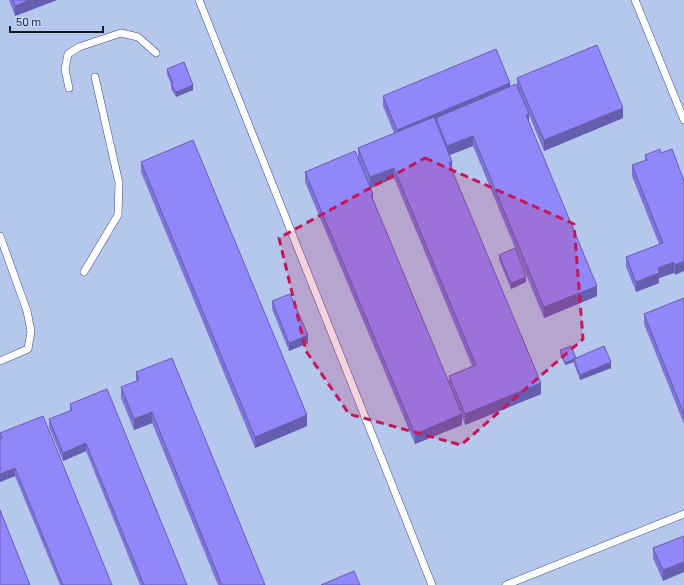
<svg xmlns="http://www.w3.org/2000/svg" width="684" height="585" viewBox="0 0 684 585" font-family="Barlow,sans-serif">
<rect width="100%" height="100%" fill="#b5c7ed"/>
<g fill="none" stroke-linecap="round" stroke-linejoin="round">
<!-- service casing -->
<g stroke="#425171" stroke-width="8">
<g id="service">
<polyline points="199,0 432,585"/>
<polyline points="635,0 684,120"/>
<polyline points="69,88 65,69 68,54 79,47 121,33 138,37 156,53"/>
<polyline points="0,236 27,311 31,331 28,349 0,361"/>
<polyline points="84,272 118,215 119,183 95,77"/>
<polyline points="506,585 684,514"/>
</g>
</g>
<!-- service -->
<use href="#service" stroke="#fff" stroke-width="7"/>
</g>
<!-- wall -->
<g fill="#7e74d7" fill-rule="evenodd">
<polygon points="9,0 57,0 15,16"/>
<polygon points="167,69 193,90 176,97 171,89 171,84 167,74"/>
<path d="M517,78L623,118L544,151L529,115V123L597,296L544,318L473,146L450,155L452,171L541,394L465,425L462,417V425L415,444L305,182V172L358,157V148L394,133L383,106V96L517,87ZM394,178L472,366L449,376V383L373,201L371,188Z"/>
<polygon points="661,153 684,181 675,275 674,273 659,278 659,283 636,292 626,267 626,257 659,244 632,176 632,165 645,160 645,155"/>
<polygon points="141,162 307,426 255,448 141,172"/>
<polygon points="499,255 526,282 511,289 499,260"/>
<polygon points="684,298 684,424 644,324 644,314"/>
<polygon points="272,301 308,343 289,351 272,309"/>
<polygon points="560,350 576,358 611,368 580,380 574,364 574,362 565,365 560,353"/>
<polygon points="136,372 265,585 218,585 152,423 134,430 121,398 121,387 136,381"/>
<polygon points="70,404 187,585 140,585 86,451 63,461 49,427 49,419 70,411"/>
<polygon points="0,433 112,585 60,585 15,476 0,482"/>
<polygon points="684,536 663,581 653,558 653,548"/>
</g>
<!-- shaded-wall -->
<g fill="#665eaf">
<polygon points="30,0 57,0 15,16 15,6"/>
<polygon points="510,83 510,94 436,118 436,125 397,140 397,130"/>
<polygon points="193,85 193,90 176,97 176,92"/>
<polygon points="623,108 623,118 544,151 544,140"/>
<polygon points="529,114 529,125 526,115"/>
<polygon points="473,136 473,146 447,156 447,146"/>
<polygon points="452,162 452,172 449,163"/>
<polygon points="394,168 394,178 370,188 370,177"/>
<polygon points="373,194 373,204 371,195"/>
<polygon points="684,261 684,271 675,275 675,265"/>
<polygon points="674,262 674,273 659,278 659,283 636,292 636,282 658,268"/>
<polygon points="526,277 526,282 511,289 511,283"/>
<polygon points="597,286 597,296 544,318 544,307"/>
<polygon points="308,335 308,343 289,351 289,343"/>
<polygon points="574,359 574,362 565,365 565,363"/>
<polygon points="611,362 611,368 580,380 580,375"/>
<polygon points="541,383 541,394 465,425 465,414"/>
<polygon points="152,412 152,423 134,430 134,419"/>
<polygon points="462,414 462,425 415,444 415,434"/>
<polygon points="307,415 307,426 255,448 255,437"/>
<polygon points="86,443 86,451 63,461 63,453"/>
<polygon points="15,468 15,476 0,482 0,474"/>
<polygon points="684,562 684,572 663,581 663,570"/>
</g>
<!-- building -->
<g fill="#9287fa" stroke="#665eaf">
<polygon points="13,0 30,0 15,6"/>
<polygon points="597,45 623,108 544,140 517,78"/>
<polygon points="496,49 510,83 397,130 383,96"/>
<polygon points="184,62 193,85 176,92 171,84 173,83 167,69"/>
<polygon points="516,84 529,114 526,115 597,286 544,307 473,136 447,146 436,118"/>
<polygon points="434,117 452,162 449,163 541,383 465,414 449,376 476,365 394,168 370,177 358,148"/>
<polygon points="193,140 307,415 255,437 141,162"/>
<polygon points="660,149 661,153 672,149 684,181 684,261 675,265 674,262 658,268 659,273 636,282 626,257 663,243 632,165 647,160 645,155"/>
<polygon points="355,151 373,194 371,195 462,414 415,434 305,172"/>
<polygon points="515,248 526,277 511,283 499,255"/>
<polygon points="290,294 308,335 289,343 272,301"/>
<polygon points="684,298 684,414 644,314"/>
<polygon points="571,346 576,358 565,363 560,350"/>
<polygon points="604,346 611,362 580,375 574,359"/>
<polygon points="172,358 265,585 222,585 152,412 134,419 121,387 139,380 136,372"/>
<polygon points="107,389 187,585 144,585 86,443 63,453 49,419 72,410 70,404"/>
<polygon points="43,416 112,585 63,585 15,468 0,474 0,439 2,438 0,433"/>
<polygon points="0,510 30,585 0,585"/>
<polygon points="684,536 684,562 663,570 653,548"/>
<polygon points="354,571 360,585 321,585"/>
</g>
<!-- marked area -->
<path fill="#c2185b" fill-opacity="0.2" stroke="#c2185b" stroke-width="3" stroke-dasharray="8 5" stroke-linejoin="round" d="M425,158L574,224L583,339L461,445L349,414L306,351L279,238Z"/>
<!-- scale -->
<path d="M10 26v6h93v-6" fill="none" stroke="#131927" stroke-width="2"/>
<text x="16" y="26" font-size="12" fill="#131927" stroke="#c2d4fb" stroke-width="3" paint-order="stroke">50 m</text>
</svg>
